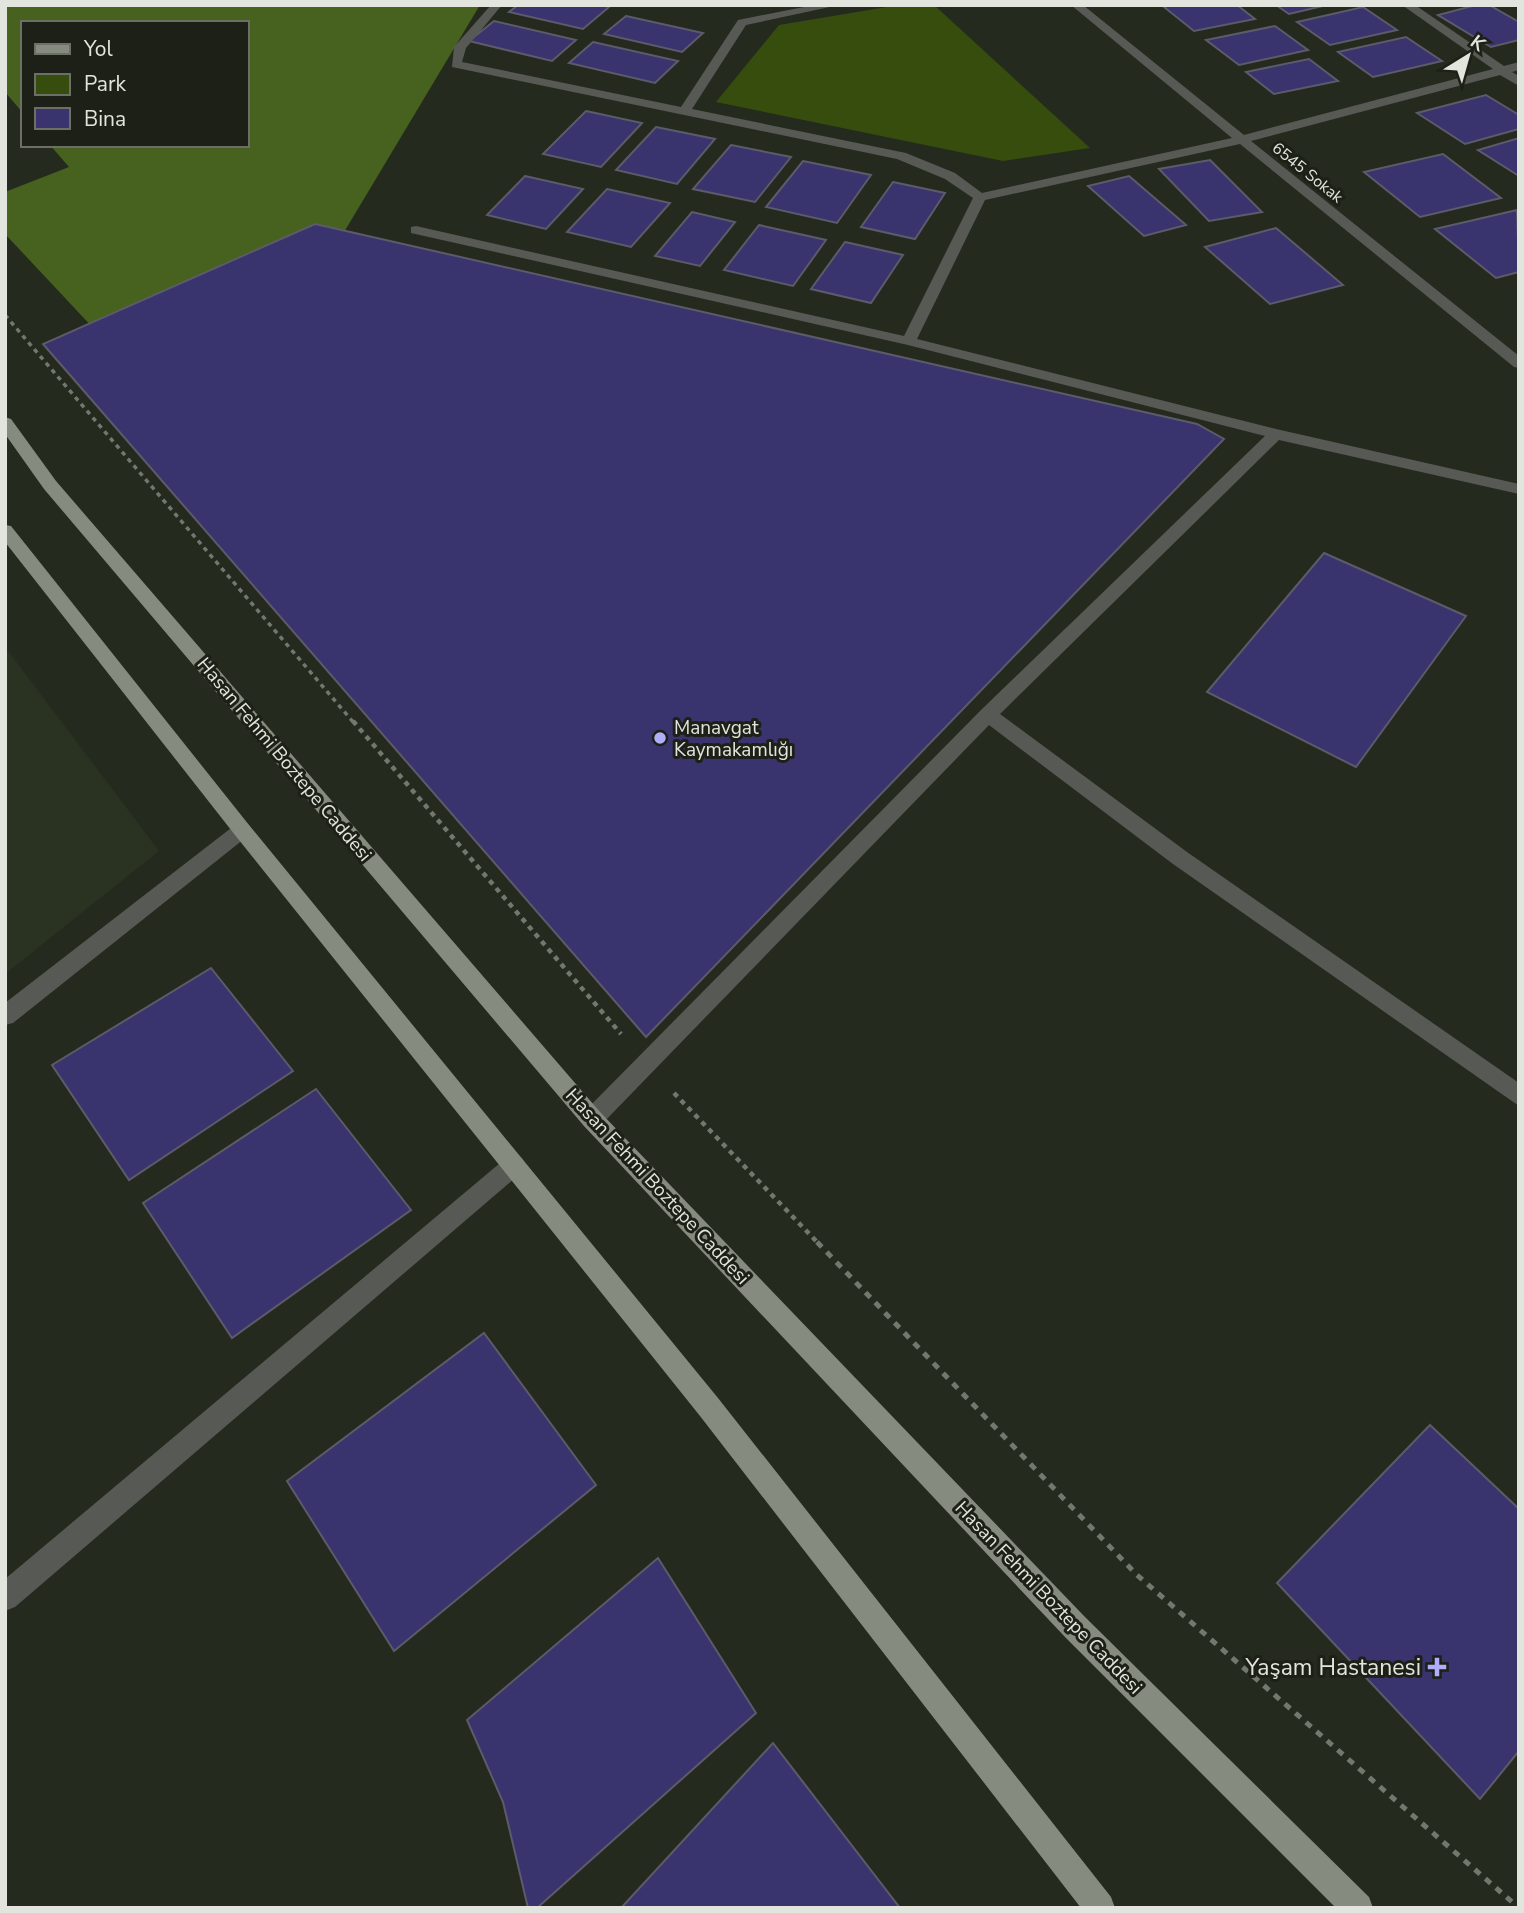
<svg xmlns="http://www.w3.org/2000/svg" width="1524" height="1913" viewBox="0 0 1524 1913" font-family="'Nunito Sans',sans-serif">
<rect width="100%" height="100%" fill="#252a1f"/>
<!-- built -->
<polygon fill="#2a3221" points="5,647 159,851 5,974"/>
<!-- green -->
<polygon fill="#364d0e" points="899,5 934,5 1090,148 1003,161 716,102 779,25"/>
<!-- forest -->
<polygon fill="#47611e" points="5,5 480,5 283,334 157,396 5,234 5,192 69,167 50,145 247,145 247,23 23,23 23,113 5,92"/>
<!-- building -->
<g fill="#39336e" stroke="#5b5b69" stroke-width="2">
<polygon points="518,5 601,5 609,7 583,29 509,12"/>
<polygon points="1171,5 1237,5 1255,19 1194,31 1164,7"/>
<polygon points="1276,5 1327,5 1289,14"/>
<polygon points="1476,5 1489,5 1519,22 1519,40 1491,47 1438,15"/>
<polygon points="1363,7 1397,30 1330,45 1297,22"/>
<polygon points="626,16 703,33 682,52 604,34"/>
<polygon points="494,21 576,40 552,61 469,41"/>
<polygon points="1275,26 1308,50 1239,65 1206,40"/>
<polygon points="1406,37 1442,61 1373,77 1338,52"/>
<polygon points="593,42 678,61 655,83 569,63"/>
<polygon points="1309,59 1338,81 1274,94 1246,72"/>
<polygon points="1486,95 1519,115 1519,129 1465,144 1417,113"/>
<polygon points="586,111 642,123 601,167 543,154"/>
<polygon points="656,127 715,139 677,184 616,170"/>
<polygon points="1519,138 1519,176 1478,150"/>
<polygon points="731,145 791,157 755,202 693,189"/>
<polygon points="1443,154 1501,198 1420,217 1364,172"/>
<polygon points="1210,160 1262,212 1209,221 1159,169"/>
<polygon points="803,161 871,175 837,223 766,207"/>
<polygon points="525,176 583,189 546,229 487,215"/>
<polygon points="1129,176 1186,225 1144,236 1088,186"/>
<polygon points="893,182 945,193 915,239 861,227"/>
<polygon points="607,189 670,203 631,247 567,232"/>
<polygon points="1517,210 1519,272 1496,278 1435,229"/>
<polygon points="692,212 735,222 700,266 655,256"/>
<polygon points="315,224 1197,424 1224,439 646,1037 43,344"/>
<polygon points="759,225 826,240 793,286 724,270"/>
<polygon points="1276,228 1343,285 1270,304 1205,247"/>
<polygon points="845,242 903,255 871,303 811,289"/>
<polygon points="1324,553 1466,616 1356,767 1207,692"/>
<polygon points="211,968 293,1071 129,1180 52,1065"/>
<polygon points="316,1089 411,1210 232,1338 143,1203"/>
<polygon points="484,1333 596,1485 394,1651 287,1481"/>
<polygon points="1430,1425 1519,1509 1519,1751 1480,1799 1277,1583"/>
<polygon points="658,1558 756,1713 537,1908 528,1908 503,1802 467,1720"/>
<polygon points="773,1743 900,1908 621,1908"/>
</g>
<g fill="none" stroke-linecap="round" stroke-linejoin="round">
<!-- path-far2 -->
<polyline stroke="#73786e" stroke-width="3.5" stroke-dasharray="4.5 4.5" stroke-linecap="butt" points="5,315 354,723"/>
<!-- path-far1 -->
<g stroke="#73786e" stroke-width="4.5" stroke-dasharray="5 5" stroke-linecap="butt">
<polyline points="353,721 621,1034"/>
<polyline points="674,1093 819,1244"/>
</g>
<!-- path -->
<polyline stroke="#73786e" stroke-width="5" stroke-dasharray="7 7" stroke-linecap="butt" points="817,1242 1137,1575 1519,1908"/>
<!-- minor -->
<g fill="#575a54" fill-rule="evenodd">
<polygon points="491,5 502,5 466,48 462,62 681,107 738,20 814,5 839,5 746,25 692,109 906,153 955,173 982,193 1232,138 1071,5 1083,5 1244,135 1493,69 1402,5 1415,5 1504,66 1519,62 1519,70 1512,72 1519,76 1519,86 1500,75 1251,141 1519,356 1519,368 1514,367 1240,144 985,200 917,339 1276,429 1519,484 1519,494 1279,440 1000,714 1187,852 1519,1083 1519,1106 1173,864 989,725 600,1126 592,1129 584,1126 581,1119 584,1112 981,710 1265,436 908,345 411,233 411,227 416,226 904,336 973,198 945,179 897,159 452,67 454,47"/>
<polygon points="242,822 249,825 252,830 249,835 13,1023 5,1025 5,1003 235,825"/>
<polygon points="514,1154 522,1158 526,1165 522,1172 15,1607 5,1611 5,1579 506,1158"/>
</g>
<!-- major -->
<g fill="#868b80" fill-rule="evenodd">
<polygon points="5,417 11,419 56,481 600,1112 1085,1617 1369,1897 1373,1908 1336,1908 1065,1637 584,1126 44,489 5,434"/>
<polygon points="5,525 11,526 249,825 718,1398 1111,1897 1115,1908 1081,1908 700,1416 235,835 5,542"/>
</g>
</g>
<!-- markers -->
<g fill="#b0aefa" stroke="#1c2016" stroke-width="2.5">
<circle cx="660" cy="738" r="7"/>
<path d="M1433.5 1656.5h7v7h7v7h-7v7h-7v-7h-7v-7h7z"/>
</g>
<g text-anchor="middle" stroke-width="6" stroke-linejoin="round" paint-order="stroke">
<!-- far-street labels -->
<g font-size="16" fill="#e1e5dd" stroke="#1c2016">
<text transform="translate(1308 172) rotate(39)" y="6">6545 Sokak</text>
</g>
<!-- poi labels -->
<g font-size="19" fill="#e1e5dd" stroke="#1c2016" text-anchor="start">
<text x="674" y="734">Manavgat<tspan x="674" dy="22">Kaymakamlığı</tspan></text>
</g>
<!-- street labels -->
<g font-size="19" fill="#e1e5dd" stroke="#1c2016">
<text transform="translate(285 759) rotate(50)" y="7">Hasan Fehmi Boztepe Caddesi</text>
<text transform="translate(658 1186) rotate(47)" y="7">Hasan Fehmi Boztepe Caddesi</text>
<text transform="translate(1049 1597) rotate(46)" y="7">Hasan Fehmi Boztepe Caddesi</text>
</g>
<!-- near-poi labels -->
<g font-size="23" fill="#e1e5dd" stroke="#1c2016" text-anchor="end">
<text x="1421" y="1675">Yaşam Hastanesi</text>
</g>
</g>
<!-- border -->
<rect width="1524" height="1913" fill="none" stroke="#e1e5dd" stroke-width="14"/>
<!-- legend -->
<rect x="21" y="21" width="228" height="126" fill="#1c2016" stroke="#6b6f66" stroke-width="2"/>
<rect x="35" y="44" width="35" height="10" fill="#868b80" stroke="#6b6f66" stroke-width="2"/>
<text x="84" y="56" font-size="21" fill="#e1e5dd">Yol</text>
<rect x="35" y="74" width="35" height="21" fill="#364d0e" stroke="#6b6f66" stroke-width="2"/>
<text x="84" y="91" font-size="21" fill="#e1e5dd">Park</text>
<rect x="35" y="108" width="35" height="21" fill="#39336e" stroke="#6b6f66" stroke-width="2"/>
<text x="84" y="126" font-size="21" fill="#e1e5dd">Bina</text>
<!-- north arrow -->
<g transform="translate(1468 56) rotate(37)" stroke="#1c2016" stroke-width="5" paint-order="stroke">
<path d="M0-5L12 26L0 18L-12 26Z" fill="#e1e5dd"/>
<text y="-10" font-size="19" font-weight="bold" text-anchor="middle" fill="#e1e5dd">K</text>
</g>
</svg>
